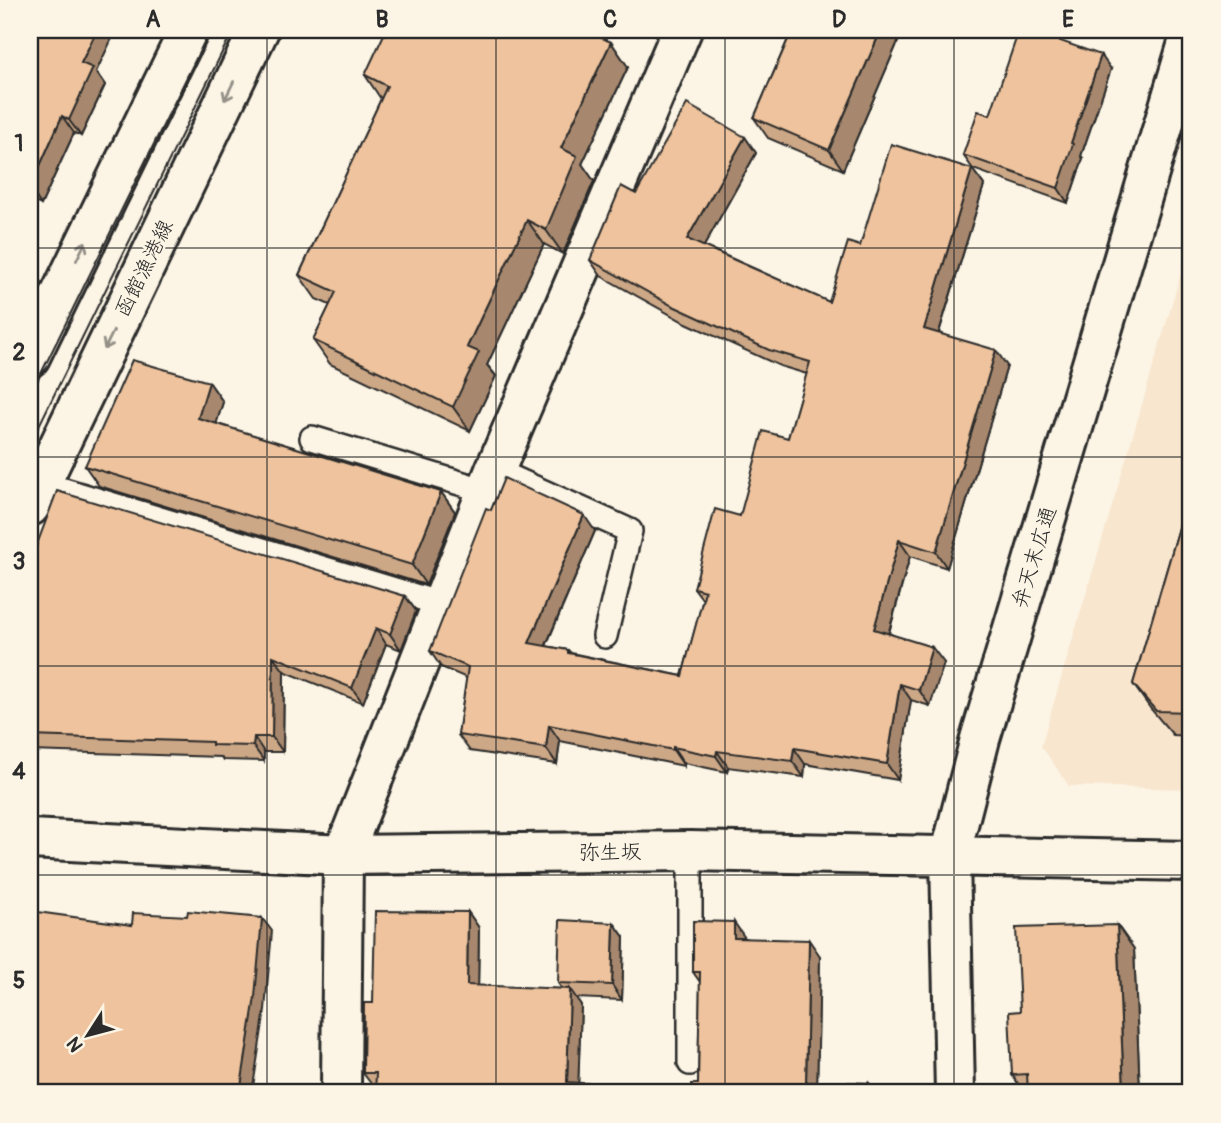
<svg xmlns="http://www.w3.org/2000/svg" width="1221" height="1123" viewBox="0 0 1221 1123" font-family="Pangolin,'Klee One',sans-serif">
<rect width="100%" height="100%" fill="#fcf5e5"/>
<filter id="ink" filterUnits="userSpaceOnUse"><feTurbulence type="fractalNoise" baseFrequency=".0143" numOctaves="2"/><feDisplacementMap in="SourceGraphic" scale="14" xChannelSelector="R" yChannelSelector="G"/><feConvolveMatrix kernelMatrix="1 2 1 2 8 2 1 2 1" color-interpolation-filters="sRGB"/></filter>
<g filter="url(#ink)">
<!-- built -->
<polygon fill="#f8e6cf" points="1191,239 1191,789 1069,786 1041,746"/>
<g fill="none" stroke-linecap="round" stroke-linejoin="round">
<!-- lane casing -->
<g stroke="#2b2b2b" stroke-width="28">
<g id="lane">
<polyline points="312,438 486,491"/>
<polyline points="495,470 630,531 605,636"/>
<polyline points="64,490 441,604"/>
<polyline points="690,851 690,1063"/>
</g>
</g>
<!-- street casing -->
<g stroke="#2b2b2b" stroke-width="44">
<polyline id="street" points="343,855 495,470 682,30"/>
</g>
<!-- secondary casing -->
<g stroke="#2b2b2b" stroke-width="44">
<g id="secondary">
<polyline points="30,357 189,30"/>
<polyline points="30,506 259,30"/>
<polyline points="30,839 343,855 690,851 1191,861"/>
<polyline points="341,1093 343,855"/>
<polyline points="955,1093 950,856 980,739 1191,33"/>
</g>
</g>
<!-- lane -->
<use href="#lane" stroke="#fcf5e5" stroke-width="23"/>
<!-- street -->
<use href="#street" stroke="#fcf5e5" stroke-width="38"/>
<!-- secondary -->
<use href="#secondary" stroke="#fcf5e5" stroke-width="38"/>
<!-- tram -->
<g stroke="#2b2b2b" stroke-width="2">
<polyline points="30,396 210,30"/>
<polyline points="30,444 233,30"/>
</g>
</g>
<!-- wall -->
<g fill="#cda887" stroke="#2b2b2b" stroke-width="2">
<polygon points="30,30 96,72 105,85 81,136 74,133 41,205 30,200"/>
<polygon points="792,30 903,30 843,170 768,138 754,118"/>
<polygon points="611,42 628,67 582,164 594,181 563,254 544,244 487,365 496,376 470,431 330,364 313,340 330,305 316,299 299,275 381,99 365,75"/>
<polygon points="1111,69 1081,156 1083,158 1068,203 973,169 963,155 990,115"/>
<polygon points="745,137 756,153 704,246 829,302 860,246 972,169 984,185 939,333 1007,366 947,568 910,556 889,633 944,663 930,706 911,700 898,780 805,764 804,777 728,767 727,772 684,763 684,766 560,741 557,764 470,751 458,735 467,678 441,667 430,651 595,531 546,646 568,650 571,653 682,676 703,600 694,588 788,438 807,374 780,366 682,321 601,276 590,260 636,194"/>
<polygon points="209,382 223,402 216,424 441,492 455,512 426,585 99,486 85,466"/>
<polygon points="1191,487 1191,736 1173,735 1150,708 1133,684"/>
<polygon points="30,563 405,596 416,611 401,650 386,644 363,703 284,671 283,752 264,752 264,761 223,760 221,757 30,751"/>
<polygon points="468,912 479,928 478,986 562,989 558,983 614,923 624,937 622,1000 576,998 581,1005 578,1083 596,1084 603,1093 375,1093 375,1089 363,1073 373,1003"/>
<polygon points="1117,925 1134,949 1140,1093 1025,1093 1012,1075 1020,1011"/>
<polygon points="745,938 820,956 817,1082 869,1083 877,1093 692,1093 698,1084 700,982 693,972"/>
</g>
<!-- shaded-wall -->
<g fill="#a7886e" stroke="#2b2b2b" stroke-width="2">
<polygon points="97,30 116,30 96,72 105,85 81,136 69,120 81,63"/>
<polygon points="881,30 903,30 843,170 829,150"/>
<polygon points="611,42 628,67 582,164 594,181 563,254 546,230 561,148"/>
<polygon points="1101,55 1111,69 1081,156 1083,158 1068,203 1058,188 1071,143"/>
<polygon points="62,116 74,133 41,205 30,188"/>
<polygon points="745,137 756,153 699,255 687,239"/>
<polygon points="972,169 984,185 935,345 924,329"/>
<polygon points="527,220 544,244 487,365 496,376 470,431 453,407 467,347"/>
<polygon points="996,350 1007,366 947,568 936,552"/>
<polygon points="209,382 223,402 212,438 198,418"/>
<polygon points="441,492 455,512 426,585 412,565"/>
<polygon points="584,515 595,531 540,659 529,643"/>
<polygon points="899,540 910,556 885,645 874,629"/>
<polygon points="405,596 416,611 401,650 390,634"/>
<polygon points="376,628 386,644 363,703 352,688"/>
<polygon points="932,647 944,663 930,706 919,690"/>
<polygon points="273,656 284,671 283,752 272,737"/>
<polygon points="900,684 911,700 898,780 887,764"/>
<polygon points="549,725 560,741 557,764 546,748"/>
<polygon points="254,737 264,752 264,761 253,746"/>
<polygon points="673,747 684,763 684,766 673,750"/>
<polygon points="794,748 805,764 804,777 792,761"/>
<polygon points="717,751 728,767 727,772 716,756"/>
<polygon points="468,912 479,928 478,1001 467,985"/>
<polygon points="262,918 272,931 265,1010 252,1093 240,1093"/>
<polygon points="734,922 745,938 734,938"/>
<polygon points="614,923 624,937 622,1000 612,985"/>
<polygon points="1117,925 1134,949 1140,1093 1124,1093"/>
<polygon points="809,940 820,956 817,1093 806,1082"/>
<polygon points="570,989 581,1005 578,1093 567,1082"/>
<polygon points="869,1083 877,1093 869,1093"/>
<polygon points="596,1084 603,1093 596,1093"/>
</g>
<!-- building -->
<g fill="#eec39d" stroke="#2b2b2b" stroke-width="2">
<polygon points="30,30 97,30 81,63 93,68 69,120 62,116 30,188"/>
<polygon points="386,30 585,30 611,42 561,148 577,156 546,230 527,220 467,347 479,352 453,407 313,340 336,292 299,275 387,86 365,75"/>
<polygon points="792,30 881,30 829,150 754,118"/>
<polygon points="1019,30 1029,30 1101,55 1071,143 1073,144 1058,188 963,155 978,111 990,115"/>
<polygon points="687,104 745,137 687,239 829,302 848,242 860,246 891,144 972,169 924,329 996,350 936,552 899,540 874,629 932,647 919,690 900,684 887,764 794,748 792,761 717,751 716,756 673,747 673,750 549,725 546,748 458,735 468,667 430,651 486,508 491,510 504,478 584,515 529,643 568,650 568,653 682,676 705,591 694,588 715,509 740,516 763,431 788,438 810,362 769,350 671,305 590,260 621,186 636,194"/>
<polygon points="132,360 209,382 198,418 441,492 412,565 85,466"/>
<polygon points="1191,487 1191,712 1156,711 1133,684"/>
<polygon points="57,491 405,596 390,634 376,628 352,688 273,656 272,737 254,737 253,746 212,745 212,742 30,736 30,563"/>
<polygon points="30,911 132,925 133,913 187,916 188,911 262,918 255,997 240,1093 30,1093"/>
<polygon points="375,911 468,912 467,985 570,989 567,1082 596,1084 596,1093 375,1093 376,1073 363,1073 364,1003 373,1003"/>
<polygon points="560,920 614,923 612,985 558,983"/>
<polygon points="693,921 734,922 734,938 809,940 806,1082 869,1083 869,1093 692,1093 692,1084 698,1084 700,972 693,972"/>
<polygon points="1117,925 1124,1093 1028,1093 1027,1074 1012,1075 1009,1012 1020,1011 1016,928"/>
</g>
<!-- one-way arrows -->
<defs><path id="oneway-shaft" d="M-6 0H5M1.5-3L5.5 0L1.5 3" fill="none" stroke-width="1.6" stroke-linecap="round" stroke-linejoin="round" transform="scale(1.75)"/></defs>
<g stroke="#949088">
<use href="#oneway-shaft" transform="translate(229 91) rotate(116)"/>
<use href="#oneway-shaft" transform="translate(81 251) rotate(-64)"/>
<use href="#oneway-shaft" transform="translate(109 340) rotate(116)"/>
</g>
</g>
<!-- grid -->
<path fill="none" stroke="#2b2b2b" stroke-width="2" stroke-opacity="0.55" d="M267,30V1093M496,30V1093M725,30V1093M954,30V1093M30,248H1191M30,457H1191M30,666H1191M30,875H1191"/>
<g text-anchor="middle" stroke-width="5" stroke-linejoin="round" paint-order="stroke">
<!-- street labels -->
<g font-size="21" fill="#2b2b2b" stroke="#fcf5e5">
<text transform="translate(144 268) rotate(-64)" y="7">函館漁港線</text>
<text transform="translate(1034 557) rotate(-73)" y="7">弁天末広通</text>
<text transform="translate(610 852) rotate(-1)" y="7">弥生坂</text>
</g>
</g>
<!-- margin -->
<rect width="1221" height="1123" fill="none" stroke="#fcf5e5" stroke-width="77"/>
<!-- north arrow -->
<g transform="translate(88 1035) rotate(234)" stroke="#fcf5e5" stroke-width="5" paint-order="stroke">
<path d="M0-5L12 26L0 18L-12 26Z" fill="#2b2b2b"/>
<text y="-10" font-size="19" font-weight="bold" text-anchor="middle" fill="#2b2b2b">N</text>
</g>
<rect x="38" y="38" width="1144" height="1046" fill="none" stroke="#2b2b2b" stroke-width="2.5"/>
<g font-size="23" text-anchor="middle" font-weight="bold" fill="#2b2b2b">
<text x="153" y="27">A</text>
<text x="382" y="27">B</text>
<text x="610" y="27">C</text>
<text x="839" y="27">D</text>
<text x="1068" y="27">E</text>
<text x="19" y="151">1</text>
<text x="19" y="360">2</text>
<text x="19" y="569">3</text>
<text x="19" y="779">4</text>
<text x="19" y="988">5</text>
</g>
</svg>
